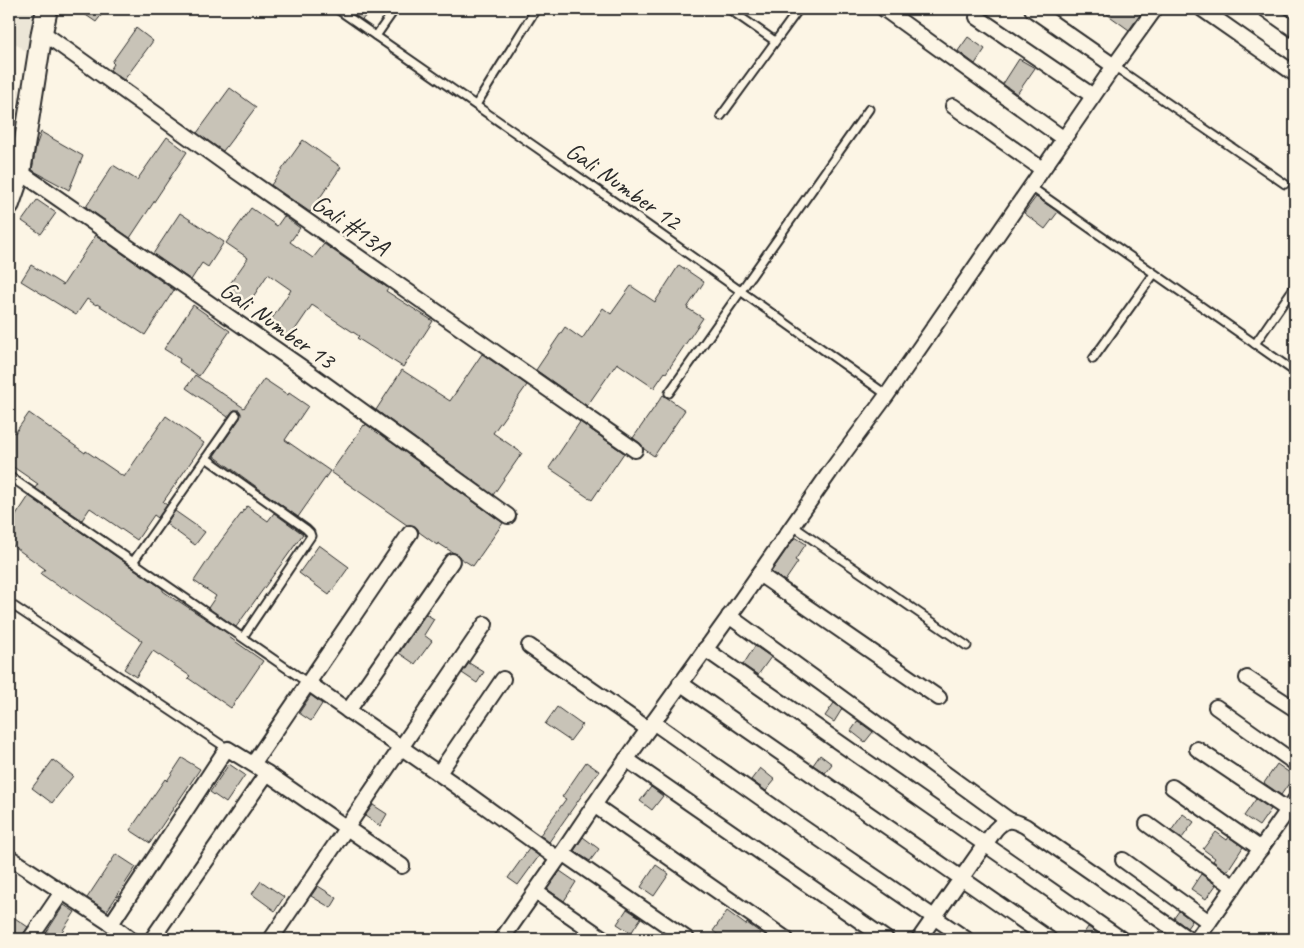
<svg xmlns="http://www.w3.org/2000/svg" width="1304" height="948" viewBox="0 0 1304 948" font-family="Caveat,sans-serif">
<rect width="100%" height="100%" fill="#fcf5e5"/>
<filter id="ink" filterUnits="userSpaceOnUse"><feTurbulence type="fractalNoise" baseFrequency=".02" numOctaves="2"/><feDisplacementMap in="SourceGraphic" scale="10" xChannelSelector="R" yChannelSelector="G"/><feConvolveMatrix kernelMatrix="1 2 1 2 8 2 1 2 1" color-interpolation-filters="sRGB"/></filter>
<g filter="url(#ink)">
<!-- built -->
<g fill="#ece6d7">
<polygon points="9,9 35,9 28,53 9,39"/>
<polygon points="9,82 20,90 9,168"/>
</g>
<!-- building -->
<g fill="#c8c3b7" stroke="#2b2b2b">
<polygon points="77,9 106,9 96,22"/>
<polygon points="346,9 371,9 362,20"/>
<polygon points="1100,9 1144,9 1129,30"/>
<polygon points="136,28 153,41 124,80 110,70 114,64 112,62"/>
<polygon points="968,37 985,49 975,64 958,51"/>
<polygon points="1019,59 1035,68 1017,94 1003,84"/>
<polygon points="230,88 256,107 223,151 197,133"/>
<polygon points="41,132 83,156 69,190 32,170 36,146"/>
<polygon points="167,137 187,152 130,238 86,207 113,165 137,180"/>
<polygon points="303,140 341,167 310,212 271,185"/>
<polygon points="1036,197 1058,212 1045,229 1024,213"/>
<polygon points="37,200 56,213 41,234 22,221"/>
<polygon points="251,208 277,226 284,216 300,228 290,242 313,258 324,244 388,288 386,291 433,321 403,367 357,338 359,336 312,305 288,340 267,326 291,290 268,274 247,306 225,291 248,258 226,243"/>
<polygon points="180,213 224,242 208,267 202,263 191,280 153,254"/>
<polygon points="96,235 174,290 145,335 97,304 96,305 87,299 76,315 21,281 31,265 63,285"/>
<polygon points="679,265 704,282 687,308 703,318 666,373 665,372 654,388 617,363 587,406 536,370 565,327 582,339 603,308 611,314 631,286 655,302"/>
<polygon points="193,305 230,331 199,376 179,362 180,359 164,349"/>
<polygon points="482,354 527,385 493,433 522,453 493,495 376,410 402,370 450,401"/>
<polygon points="195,375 244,408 264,379 288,395 289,393 308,406 285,440 330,471 298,517 214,456 240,418 241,413 239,410 234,410 228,417 186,388"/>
<polygon points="663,395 685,410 654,456 644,449 640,443 633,438"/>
<polygon points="29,413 85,453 86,451 124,477 166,416 204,443 163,502 167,505 158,518 154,515 137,540 90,508 82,520 35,488 38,484 9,464 9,429 15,433"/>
<polygon points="580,422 624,453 592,500 571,486 573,484 549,468"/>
<polygon points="366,424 503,523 473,566 460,558 457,554 452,552 438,543 437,545 419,532 418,529 414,526 407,525 331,472 364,425 365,426"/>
<polygon points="29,496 163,589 163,591 177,601 177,600 230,635 229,637 263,661 231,708 188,678 190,676 153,651 136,677 124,669 142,641 62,586 61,588 41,574 45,569 9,543 9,526"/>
<polygon points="247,506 268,521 274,513 303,534 236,627 208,608 216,596 194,581 220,542"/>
<polygon points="175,511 205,532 195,545 166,524"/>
<polygon points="795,537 806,544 795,560 798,562 785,581 771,572"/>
<polygon points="319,545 349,567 329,595 299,573"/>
<polygon points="426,614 434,619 424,635 432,641 415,664 399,653"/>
<polygon points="755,646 771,657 758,675 743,665"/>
<polygon points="469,663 484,672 477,683 462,673"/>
<polygon points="311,695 322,704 311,721 299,713"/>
<polygon points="834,703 842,709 834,722 825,716"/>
<polygon points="557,707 582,725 570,741 545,724"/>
<polygon points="858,721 873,732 865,742 851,731"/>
<polygon points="820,755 832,764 825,773 813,765"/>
<polygon points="182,758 200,769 150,843 130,830 165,779 167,781"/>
<polygon points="53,760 73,776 52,803 32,788"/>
<polygon points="586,762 599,771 549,842 540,835 566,799 562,797"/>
<polygon points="229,764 245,775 226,803 210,792"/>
<polygon points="1277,764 1294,776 1281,795 1264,783"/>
<polygon points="760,768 775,780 766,791 751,780"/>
<polygon points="651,787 663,796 652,810 640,801"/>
<polygon points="1256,799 1271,809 1259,826 1244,816"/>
<polygon points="373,805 387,814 380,826 365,816"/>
<polygon points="1183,814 1194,822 1182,838 1171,831"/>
<polygon points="1216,832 1227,840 1229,837 1243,847 1228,870 1227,870 1226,871 1213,861 1215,858 1203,849"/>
<polygon points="583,837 599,849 590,861 574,851"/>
<polygon points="529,849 539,856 518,885 508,878"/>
<polygon points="116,854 136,867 107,911 87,898"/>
<polygon points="656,865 669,874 654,896 641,887"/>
<polygon points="560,871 576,882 564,901 547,889"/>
<polygon points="1201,874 1216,885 1206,899 1191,889"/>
<polygon points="261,881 284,897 275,911 252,894"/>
<polygon points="318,886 337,898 331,908 311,896"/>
<polygon points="64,905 75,912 57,939 56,939 46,933"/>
<polygon points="627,909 641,918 631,933 617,924"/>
<polygon points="727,911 746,925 747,923 761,933 756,939 724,939 713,931"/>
<polygon points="1179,911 1192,921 1187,928 1174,918"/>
<polygon points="9,914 28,927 23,934 21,939 9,939"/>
<polygon points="1088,927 1106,939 1080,939"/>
</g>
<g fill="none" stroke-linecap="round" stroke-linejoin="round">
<!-- lane casing -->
<g stroke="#2b2b2b" stroke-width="11">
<g id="lane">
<polyline points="337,9 622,207 887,395"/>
<polyline points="729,9 775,41"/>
<polyline points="376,36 395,9"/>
<polyline points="1114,66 1285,184"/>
<polyline points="476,105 536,9"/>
<polyline points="721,116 799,9"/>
<polyline points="1031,187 1295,372"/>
<polyline points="1255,344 1295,286"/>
<polyline points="1093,359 1154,274"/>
<polyline points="669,393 869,109"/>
<polyline points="206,458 306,529 310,533 311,536 243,637"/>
<polyline points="9,476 308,683"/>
<polyline points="793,526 967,646"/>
<polyline points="133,562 236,415"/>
<polyline points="9,603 228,749"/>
</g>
</g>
<!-- street casing -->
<g stroke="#2b2b2b" stroke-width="18">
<g id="street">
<polyline points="884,9 1064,139"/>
<polyline points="1032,9 1114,66"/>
<polyline points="1202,9 1295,74"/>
<polyline points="1265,9 1295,30"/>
<polyline points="977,17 1093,96"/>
<polyline points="42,32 237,172 635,450"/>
<polyline points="953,106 1042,169"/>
<polyline points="20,172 300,366 508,516"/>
<polyline points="759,574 939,698"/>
<polyline points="729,616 1009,820"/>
<polyline points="529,646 648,729"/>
<polyline points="705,649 1121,939"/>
<polyline points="1247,678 1295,709"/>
<polyline points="308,683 451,782 558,859"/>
<polyline points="680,683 1049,939"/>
<polyline points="1216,707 1295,763"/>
<polyline points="348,711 452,561"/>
<polyline points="653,722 805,829 966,939"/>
<polyline points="1197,749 1288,810"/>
<polyline points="626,759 886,939"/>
<polyline points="253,764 410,533"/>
<polyline points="439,773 503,679"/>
<polyline points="1172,787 1261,849"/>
<polyline points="594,805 786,939"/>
<polyline points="1147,824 1234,887"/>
<polyline points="562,853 687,939"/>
<polyline points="9,857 111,924 130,939"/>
<polyline points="1123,860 1209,922"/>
<polyline points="536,892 604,939"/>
<polyline points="111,924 225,751 228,749 267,773 402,866"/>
<polyline points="30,939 62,892"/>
<polyline points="152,939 267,773"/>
<polyline points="271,939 485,624"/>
<polyline points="502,939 558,859 603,792 741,600 830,472 887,395 1114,66 1155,9"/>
<path d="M919,939L995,830C1006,818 1011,819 1025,826L1188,939"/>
<polyline points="1197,939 1295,800"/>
</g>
</g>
<!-- secondary casing -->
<g stroke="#2b2b2b" stroke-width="24">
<polyline id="secondary" points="9,204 20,172 42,32 47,9"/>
</g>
<!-- lane -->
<use href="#lane" stroke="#fcf5e5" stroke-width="7"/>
<!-- street -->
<use href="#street" stroke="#fcf5e5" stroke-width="14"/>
<!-- secondary -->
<use href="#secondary" stroke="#fcf5e5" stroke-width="20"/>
</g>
</g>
<g text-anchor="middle" stroke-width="5" stroke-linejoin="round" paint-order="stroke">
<!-- street labels -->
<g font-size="25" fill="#2b2b2b" stroke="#fcf5e5">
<text transform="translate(624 185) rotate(35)" y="9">Gali Number 12</text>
<text transform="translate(351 224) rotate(35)" y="9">Gali #13A</text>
<text transform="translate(278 324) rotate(35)" y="9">Gali Number 13</text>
</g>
</g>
<!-- margin -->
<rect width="1304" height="948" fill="none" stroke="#fcf5e5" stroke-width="30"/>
<rect x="15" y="15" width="1274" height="918" fill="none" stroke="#2b2b2b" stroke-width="2" filter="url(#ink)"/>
</svg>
